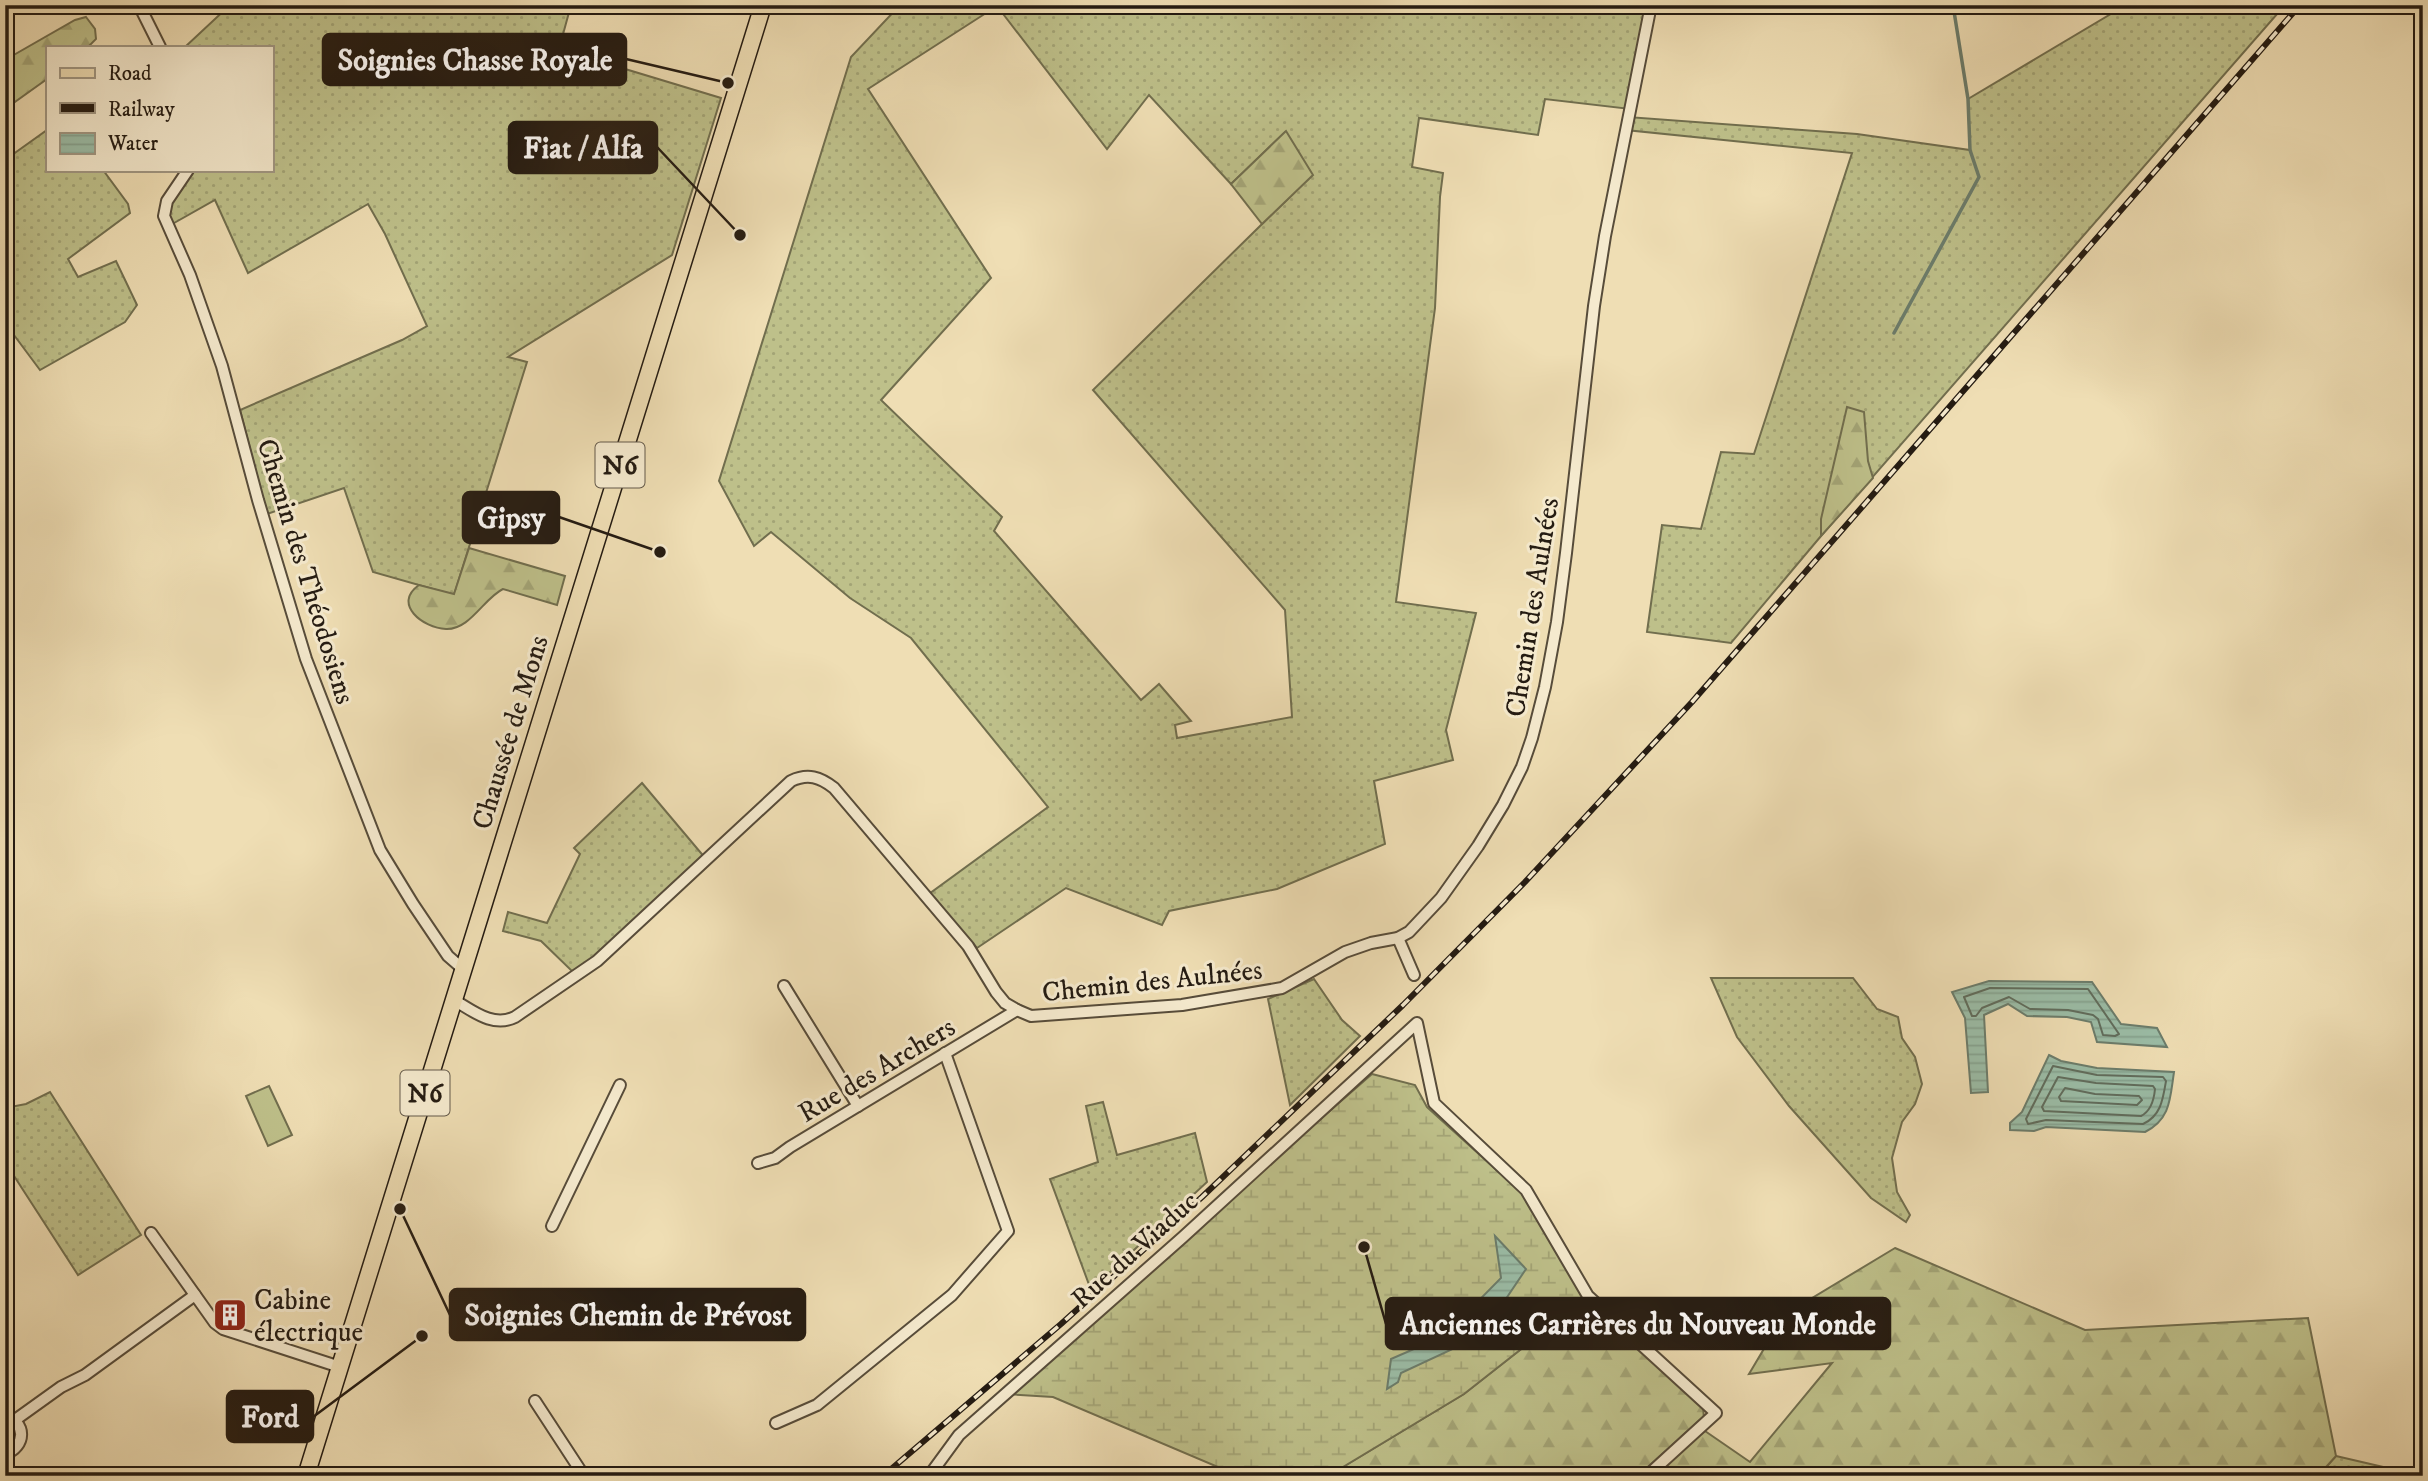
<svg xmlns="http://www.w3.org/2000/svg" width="2428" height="1481" viewBox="0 0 2428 1481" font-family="'IM FELL DW Pica',serif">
<defs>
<pattern id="grass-dots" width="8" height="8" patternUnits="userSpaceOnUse" patternTransform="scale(1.75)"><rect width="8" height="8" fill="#bec08a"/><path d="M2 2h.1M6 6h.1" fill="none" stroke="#a3a476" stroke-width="1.8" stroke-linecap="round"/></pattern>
<pattern id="forest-firs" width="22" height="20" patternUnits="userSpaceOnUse" patternTransform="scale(1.75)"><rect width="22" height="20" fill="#bec08a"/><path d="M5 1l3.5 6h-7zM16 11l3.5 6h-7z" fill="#a3a476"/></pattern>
<pattern id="wetland-marsh" width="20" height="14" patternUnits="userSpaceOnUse" patternTransform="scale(1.75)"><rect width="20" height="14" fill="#bec08a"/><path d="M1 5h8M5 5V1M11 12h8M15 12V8" fill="none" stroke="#a3a476"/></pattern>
<pattern id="water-rules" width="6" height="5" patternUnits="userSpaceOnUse" patternTransform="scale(1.75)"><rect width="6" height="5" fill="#9bbda7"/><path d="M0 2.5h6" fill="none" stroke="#85a28f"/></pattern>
</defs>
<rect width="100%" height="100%" fill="#efdeb4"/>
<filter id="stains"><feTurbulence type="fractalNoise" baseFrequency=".00286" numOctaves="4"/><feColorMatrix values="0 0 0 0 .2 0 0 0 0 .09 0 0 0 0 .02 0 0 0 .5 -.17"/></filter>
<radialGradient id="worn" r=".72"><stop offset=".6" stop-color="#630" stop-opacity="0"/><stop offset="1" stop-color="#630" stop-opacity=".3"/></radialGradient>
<!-- grass -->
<g fill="url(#grass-dots)" stroke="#716e4e" stroke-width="2" fill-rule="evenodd">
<polygon points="230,5 571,5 559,49 721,98 672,255 508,357 527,362 454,595 373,572 344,488 267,514 240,410 402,340 427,326 385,234 368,204 248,273 215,200 167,227 165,208 188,170 271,170 271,47 185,47"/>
<path d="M900,5H1651L1630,109L1545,99L1538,135L1419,118L1412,167L1443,173L1440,197L1435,308L1396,602L1476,613L1446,730L1453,760L1374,781L1385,844L1277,889L1169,911L1162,925L1066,888L977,948L929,894L1048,807L911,638L850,598L771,532L754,546L719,481L851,57ZM997,6L1107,149L1149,95L1231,184L1285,132L1312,175L1093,390L1285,610L1292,717L1177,738L1175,725L1191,721L1159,684L1141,700L994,531L1002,517L881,400L991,278L868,89Z"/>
<polygon points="2126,5 2285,5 1821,536 1731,643 1647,632 1662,525 1701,529 1721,452 1754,454 1852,153 1626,130 1628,117 1857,134 1970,150 1968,99"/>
<polygon points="47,130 47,170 103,170 128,204 130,213 68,259 78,277 116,261 137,305 125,322 40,370 5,323 5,160"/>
<polygon points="642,783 706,859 577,976 541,941 503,931 508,912 547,923 580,854 574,848"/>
<polygon points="1711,978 1853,978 1877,1009 1898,1017 1902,1038 1915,1057 1922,1084 1915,1104 1902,1122 1892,1158 1897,1192 1910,1215 1906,1222 1871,1198 1789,1106 1737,1037"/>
<polygon points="1314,979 1342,1020 1360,1036 1290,1105 1268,999"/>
<polygon points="50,1092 141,1235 78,1275 5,1162 5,1124 10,1107 26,1104"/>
<polygon points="1103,1102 1117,1155 1195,1133 1207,1182 1091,1290 1050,1179 1098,1162 1086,1106"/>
<polygon points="2336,1456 2422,1476 2318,1476"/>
</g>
<!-- forest -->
<g fill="url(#forest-firs)" stroke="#716e4e" stroke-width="2">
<polygon points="86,17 95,29 96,39 88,47 47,47 47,79 5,109 5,60 75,20"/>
<polygon points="1286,131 1313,175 1262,224 1231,184"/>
<polygon points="1847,407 1864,412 1868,461 1873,478 1821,536 1821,519"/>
<path d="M469,548L565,576L557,605L503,589C484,598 470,630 446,629C423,628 392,604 419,585L454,594Z"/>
<polygon points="1895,1248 2085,1330 2308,1318 2336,1456 2318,1476 1328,1476 1464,1394 1585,1299 1703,1407 1705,1431 1750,1462 1832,1363 1749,1374 1784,1315"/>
</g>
<!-- wetland -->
<polygon fill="url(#wetland-marsh)" stroke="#716e4e" stroke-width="2" points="1372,1074 1415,1085 1427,1107 1523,1194 1585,1299 1464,1394 1328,1476 1239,1476 1053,1397 1006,1394"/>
<!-- green -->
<polygon fill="#bec08a" stroke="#716e4e" stroke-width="2" points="269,1086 292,1135 268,1146 246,1096"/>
<!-- water -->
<g fill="url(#water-rules)" stroke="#6b7c6b" stroke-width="2">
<polygon points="1989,981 2092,982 2121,1024 2157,1028 2167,1047 2097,1042 2091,1022 2067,1017 2027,1016 2008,1004 1984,1015 1988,1092 1971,1093 1965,1018 1952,992"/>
<path d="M2049,1055L2061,1061L2097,1068L2174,1072C2170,1098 2171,1119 2145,1132L2046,1127L2034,1131L2010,1130V1123L2022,1112Z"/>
<polygon points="1495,1236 1526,1269 1493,1318 1457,1347 1401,1373 1398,1382 1387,1389 1391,1359 1444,1336 1501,1278"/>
</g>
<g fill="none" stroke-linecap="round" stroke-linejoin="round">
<!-- shore -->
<g stroke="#606c5c" stroke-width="2">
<polygon points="1990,988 2088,989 2119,1034 2115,1036 2103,1035 2098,1019 2093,1015 2068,1010 2030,1009 2009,997 1982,1008 1976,1016 1972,1016 1964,997"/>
<path d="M2053,1066L2097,1075L2163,1077L2166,1081C2163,1099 2161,1116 2143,1124L2046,1120L2028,1124L2026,1119Z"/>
<path d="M2058,1077L2096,1083L2153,1086L2155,1089C2154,1100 2151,1111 2141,1116L2044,1111L2042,1107Z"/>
<polygon points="2065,1088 2095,1094 2139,1096 2142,1100 2137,1105 2061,1101 2059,1097"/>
</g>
<!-- stream -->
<g stroke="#6b7c6b" stroke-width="3.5">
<polyline points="1894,333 1979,177 1970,150 1968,99 1953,5"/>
<polyline points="1639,1476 1703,1418"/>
</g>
<!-- street casing -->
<g stroke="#574c3a" stroke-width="14">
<g id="street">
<polyline points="139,5 160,47"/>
<polyline points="188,170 167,201 164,216 190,275 222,366 258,500 306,659 380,850 413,904 448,956 463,969"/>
<polyline points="1398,938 1414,975"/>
<polyline points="784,986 858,1106"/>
<path d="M454,1000C473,1011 493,1028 515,1017L597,961L791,781C808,773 820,777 834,788L968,946L996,992L1005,1003L1017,1010L1031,1016L1182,1005L1282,988L1345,952L1371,943L1398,938L1409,932L1441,898L1478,846L1503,805L1522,767L1532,738L1545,687L1557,622L1566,553L1594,306L1605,236L1651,5"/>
<polyline points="758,1163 775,1158 790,1147 1017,1010"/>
<polyline points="552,1226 620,1085"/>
<polyline points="151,1233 215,1323 223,1329 340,1367"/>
<polyline points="535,1401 584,1476"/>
<path d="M5,1416C27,1422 26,1447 5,1454"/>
<polyline points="15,1420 61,1387 85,1375 195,1295"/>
<polyline points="776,1423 817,1405 952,1295 1008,1231 945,1053"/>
<polyline points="929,1476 959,1435 1183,1237 1417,1023 1434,1103 1526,1190 1588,1296 1716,1413 1647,1476"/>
</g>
</g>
<!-- primary casing -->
<g stroke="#241b12" stroke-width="19">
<polyline id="primary" points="306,1476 763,5"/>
</g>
<!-- street -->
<use href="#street" stroke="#f5eace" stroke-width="10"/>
<!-- primary -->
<use href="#primary" stroke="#efdeb4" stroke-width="16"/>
<!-- rail casing -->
<g stroke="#241b12" stroke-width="6">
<polyline id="rail" points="883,1476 1061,1324 1202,1197 1403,1005 1525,882 1692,702 2300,5"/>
</g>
<!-- rail -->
<use href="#rail" stroke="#f5eace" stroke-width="3.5" stroke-dasharray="10" stroke-linecap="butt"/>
</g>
<!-- icons -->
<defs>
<g id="building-square" transform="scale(1.75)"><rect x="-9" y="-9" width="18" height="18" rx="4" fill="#8f2418" stroke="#f5eace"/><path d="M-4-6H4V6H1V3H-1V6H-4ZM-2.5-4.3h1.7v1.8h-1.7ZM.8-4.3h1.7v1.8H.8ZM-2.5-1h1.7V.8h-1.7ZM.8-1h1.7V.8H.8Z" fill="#fff"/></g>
</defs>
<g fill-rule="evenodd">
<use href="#building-square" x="230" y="1315"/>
</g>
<g text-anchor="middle" stroke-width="6" stroke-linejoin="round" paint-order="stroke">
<!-- shield labels -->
<g fill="#f5eace" stroke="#63594a" stroke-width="2">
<rect x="595.5" y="442.5" width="49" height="45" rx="5"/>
<rect x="400.5" y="1070.5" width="49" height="45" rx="5"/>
</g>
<g font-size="26" font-weight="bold" fill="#241b12">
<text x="620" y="474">N6</text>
<text x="425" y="1102">N6</text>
</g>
<!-- street labels -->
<g font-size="28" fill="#241b12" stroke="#f5eace">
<text transform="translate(307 571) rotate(73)" y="10">Chemin des Théodosiens</text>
<text transform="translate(1531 607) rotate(-81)" y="10">Chemin des Aulnées</text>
<text transform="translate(509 732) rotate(-73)" y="10">Chaussée de Mons</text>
<text transform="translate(1152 980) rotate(-6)" y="10">Chemin des Aulnées</text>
<text transform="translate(876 1069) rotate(-31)" y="10">Rue des Archers</text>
<text transform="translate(1134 1249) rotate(-42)" y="10">Rue du Viaduc</text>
</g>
<!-- poi labels -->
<g font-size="28" fill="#241b12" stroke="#f5eace" text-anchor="start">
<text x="254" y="1309">Cabine<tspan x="254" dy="32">électrique</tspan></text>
</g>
</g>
<!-- callouts -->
<path fill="none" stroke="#241b12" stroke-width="2.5" d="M728 83L626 59M740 235L657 147M660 552L559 517M400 1209L450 1315M1364 1247L1386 1324M422 1336L313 1417"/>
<g fill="#241b12" stroke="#f5eace" stroke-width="2.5">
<circle cx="728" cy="83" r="7"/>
<circle cx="740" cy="235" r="7"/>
<circle cx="660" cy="552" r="7"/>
<circle cx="400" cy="1209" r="7"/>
<circle cx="1364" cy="1247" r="7"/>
<circle cx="422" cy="1336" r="7"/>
</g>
<g fill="#241b12" stroke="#241b12" stroke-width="2.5">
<rect x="323" y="34" width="303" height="51" rx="7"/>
<rect x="509" y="122" width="148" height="51" rx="7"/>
<rect x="463" y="492" width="96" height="51" rx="7"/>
<rect x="450" y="1289" width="355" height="51" rx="7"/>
<rect x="1386" y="1298" width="504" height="51" rx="7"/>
<rect x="227" y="1391" width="86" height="51" rx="7"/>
</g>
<g font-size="30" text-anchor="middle" font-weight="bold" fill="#fff">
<text x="475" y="70">Soignies Chasse Royale</text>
<text x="583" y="158">Fiat / Alfa</text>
<text x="511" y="528">Gipsy</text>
<text x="628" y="1325">Soignies Chemin de Prévost</text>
<text x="1638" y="1334">Anciennes Carrières du Nouveau Monde</text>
<text x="270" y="1427">Ford</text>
</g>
<!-- margin -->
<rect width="2428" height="1481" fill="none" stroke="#efdeb4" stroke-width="28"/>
<rect x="7" y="7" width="2414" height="1467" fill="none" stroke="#241b12" stroke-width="3.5"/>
<rect x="14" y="14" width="2400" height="1453" fill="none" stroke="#241b12" stroke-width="2"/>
<!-- legend -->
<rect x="46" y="46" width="228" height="126" fill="#f5eace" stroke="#a19783" stroke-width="2"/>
<rect x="60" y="68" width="35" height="10" fill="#efdeb4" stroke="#a19783" stroke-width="2"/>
<text x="108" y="80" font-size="21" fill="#241b12">Road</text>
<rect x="60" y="103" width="35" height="10" fill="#241b12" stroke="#a19783" stroke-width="2"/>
<text x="108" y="116" font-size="21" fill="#241b12">Railway</text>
<rect x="60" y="133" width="35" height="21" fill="url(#water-rules)" stroke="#a19783" stroke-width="2"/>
<text x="108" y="150" font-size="21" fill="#241b12">Water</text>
<rect width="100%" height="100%" filter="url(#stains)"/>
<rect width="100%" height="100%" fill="url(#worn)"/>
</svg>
